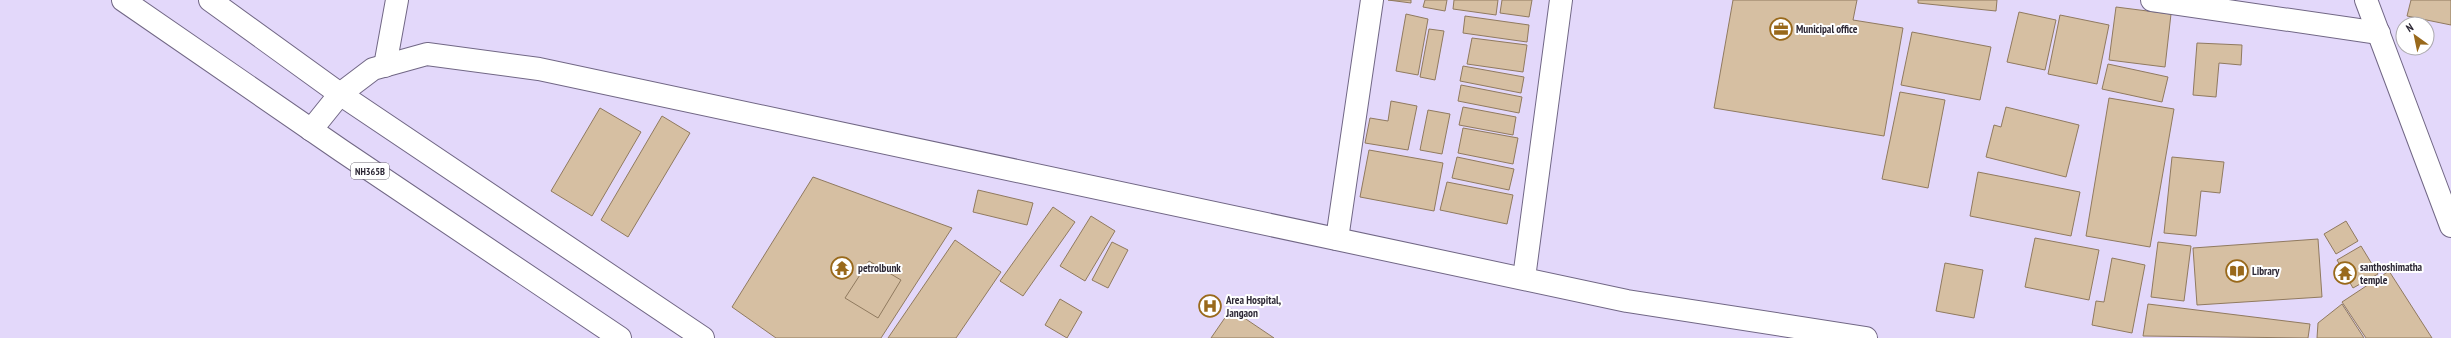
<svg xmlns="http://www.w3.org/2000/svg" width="2451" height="338" viewBox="0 0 2451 338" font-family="'PT Sans Narrow',sans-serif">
<rect width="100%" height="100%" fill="#e3d8fa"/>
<!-- building -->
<g fill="#d6bfa2" stroke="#907a5f">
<polygon points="1388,0 1411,0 1411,3"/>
<polygon points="1425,0 1447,0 1445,11 1423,7"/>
<polygon points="1454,0 1498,0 1496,15 1453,9"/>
<polygon points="1502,0 1532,0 1529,17 1500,13"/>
<polygon points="1733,0 1857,0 1853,20 1903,28 1884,136 1714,108"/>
<polygon points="1918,0 1997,0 1996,11 1918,3"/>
<polygon points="2411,0 2451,0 2451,25 2407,16"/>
<polygon points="2116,7 2171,14 2165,67 2109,60"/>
<polygon points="2019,12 2056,20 2045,70 2007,62"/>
<polygon points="1406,14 1428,19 1418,75 1396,71"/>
<polygon points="2060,15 2109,25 2097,84 2048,74"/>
<polygon points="1465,16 1529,25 1527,42 1463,33"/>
<polygon points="1429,29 1444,31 1435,80 1420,77"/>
<polygon points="1912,32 1991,47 1980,100 1901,85"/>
<polygon points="1472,38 1527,45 1523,72 1467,64"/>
<polygon points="2197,43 2242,45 2241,65 2219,63 2216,97 2193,95"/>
<polygon points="2108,64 2168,77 2162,102 2102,89"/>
<polygon points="1463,66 1524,77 1521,93 1460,81"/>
<polygon points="1461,85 1522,97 1519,113 1458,101"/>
<polygon points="1900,92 1945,100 1928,188 1882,179"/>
<polygon points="2109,98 2174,109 2150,247 2086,236"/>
<polygon points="1391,101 1417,106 1408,150 1365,143 1370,118 1388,121"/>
<polygon points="1463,107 1516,117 1513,135 1459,125"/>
<polygon points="2006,107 2079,125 2066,177 1986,157 1994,125 2001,127"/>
<polygon points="600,108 641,132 592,216 551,191"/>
<polygon points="1428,110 1450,114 1442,154 1420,150"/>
<polygon points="662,116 690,133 628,237 601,220"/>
<polygon points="1463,128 1518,138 1513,164 1458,153"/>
<polygon points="1369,150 1443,163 1434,211 1360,197"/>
<polygon points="1457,157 1514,169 1509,190 1452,178"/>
<polygon points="2172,157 2224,162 2220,193 2201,191 2196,236 2164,233"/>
<polygon points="1978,172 2080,192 2071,236 1970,216"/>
<polygon points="813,177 952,228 881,338 776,338 732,307"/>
<polygon points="1447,182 1513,195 1507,224 1440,210"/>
<polygon points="978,190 1033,203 1027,225 973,212"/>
<polygon points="1053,207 1075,222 1023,296 1000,281"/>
<polygon points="1091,216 1115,231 1085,281 1060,266"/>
<polygon points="2346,221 2358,241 2336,254 2324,234"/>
<polygon points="2035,238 2099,250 2089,300 2025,287"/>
<polygon points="2318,239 2322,297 2197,305 2193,248"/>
<polygon points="955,240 1001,272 956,338 888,338"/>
<polygon points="1112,242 1128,250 1108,288 1092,280"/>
<polygon points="2158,242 2191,246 2184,301 2151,297"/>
<polygon points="2361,246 2378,274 2353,288 2337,260"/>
<polygon points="2112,258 2145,265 2132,333 2092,325 2096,301 2104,302"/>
<polygon points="869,261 901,280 878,318 845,298"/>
<polygon points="1945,263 1983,270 1974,318 1936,311"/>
<polygon points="2389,271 2432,338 2366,338 2342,302"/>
<polygon points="1060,299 1082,312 1067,338 1045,325"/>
<polygon points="2148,304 2310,324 2308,338 2143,336"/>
<polygon points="2342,304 2364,338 2317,338 2318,323"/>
<polygon points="1231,309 1274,338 1211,338"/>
</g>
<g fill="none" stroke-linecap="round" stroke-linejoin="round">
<!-- street casing -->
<g stroke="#716785" stroke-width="24">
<g id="street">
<polyline points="2152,0 2379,33"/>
<polyline points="385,66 397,0"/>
<polyline points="1337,239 1372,0"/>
<polyline points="1524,278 1561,0"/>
</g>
</g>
<!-- secondary casing -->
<g stroke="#716785" stroke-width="24">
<g id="secondary">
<polyline points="2366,0 2451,226"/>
<polyline points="311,130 340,94 373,69 427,54 539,69 1627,301 1866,338"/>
</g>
</g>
<!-- highway casing -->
<g stroke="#716785" stroke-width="24">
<g id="highway">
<polyline points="123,0 342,151 620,338"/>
<polyline points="210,0 340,94 703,338"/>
</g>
</g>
<!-- street -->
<use href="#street" stroke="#fff" stroke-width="22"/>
<!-- secondary -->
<use href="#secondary" stroke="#fff" stroke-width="22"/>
<!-- highway -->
<use href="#highway" stroke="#fff" stroke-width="22"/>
</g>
<!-- icons -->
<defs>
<g id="office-ring" transform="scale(1.15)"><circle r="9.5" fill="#fff" stroke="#99691b" stroke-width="1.5"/><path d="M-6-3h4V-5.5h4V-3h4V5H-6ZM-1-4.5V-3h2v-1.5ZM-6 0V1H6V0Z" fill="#99691b"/></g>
<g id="temple-ring" transform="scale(1.15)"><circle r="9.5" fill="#fff" stroke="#99691b" stroke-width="1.5"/><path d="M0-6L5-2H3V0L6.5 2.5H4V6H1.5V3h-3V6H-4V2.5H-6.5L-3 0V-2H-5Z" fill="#99691b"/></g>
<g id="library-ring" transform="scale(1.15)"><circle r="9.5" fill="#fff" stroke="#99691b" stroke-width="1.5"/><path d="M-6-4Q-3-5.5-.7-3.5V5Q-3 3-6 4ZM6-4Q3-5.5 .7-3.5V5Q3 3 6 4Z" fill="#99691b"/></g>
<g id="hospital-ring" transform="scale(1.15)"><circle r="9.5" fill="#fff" stroke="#99691b" stroke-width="1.5"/><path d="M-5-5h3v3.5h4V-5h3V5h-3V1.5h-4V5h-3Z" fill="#99691b"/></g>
</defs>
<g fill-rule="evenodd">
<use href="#office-ring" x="1781" y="29"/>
<use href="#temple-ring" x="842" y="268"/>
<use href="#library-ring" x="2237" y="271"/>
<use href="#temple-ring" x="2345" y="273"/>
<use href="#hospital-ring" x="1210" y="306"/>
</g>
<g text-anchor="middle" stroke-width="4" stroke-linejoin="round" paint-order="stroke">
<!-- shield labels -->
<rect fill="#fff" stroke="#6c6872" stroke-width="1" x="351" y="163" width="38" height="16" rx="3"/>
<g font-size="10" font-weight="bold" fill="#2d2835">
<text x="370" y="175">NH365B</text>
</g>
<!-- poi labels -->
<g font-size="11" font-weight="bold" fill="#2d2835" stroke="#fff" text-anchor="start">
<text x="1796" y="33">Municipal office</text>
<text x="2360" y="271">santhoshimatha<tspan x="2360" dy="13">temple</tspan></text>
<text x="858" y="272">petrolbunk</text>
<text x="2252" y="275">Library</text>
<text x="1226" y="304">Area Hospital,<tspan x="1226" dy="13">Jangaon</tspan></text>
</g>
</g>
<!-- north arrow -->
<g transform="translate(2415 36) rotate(327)"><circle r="19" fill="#ffffff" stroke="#aba9ae"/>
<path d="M0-3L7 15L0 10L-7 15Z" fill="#99691b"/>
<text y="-6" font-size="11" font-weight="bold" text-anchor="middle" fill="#2d2835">N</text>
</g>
</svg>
